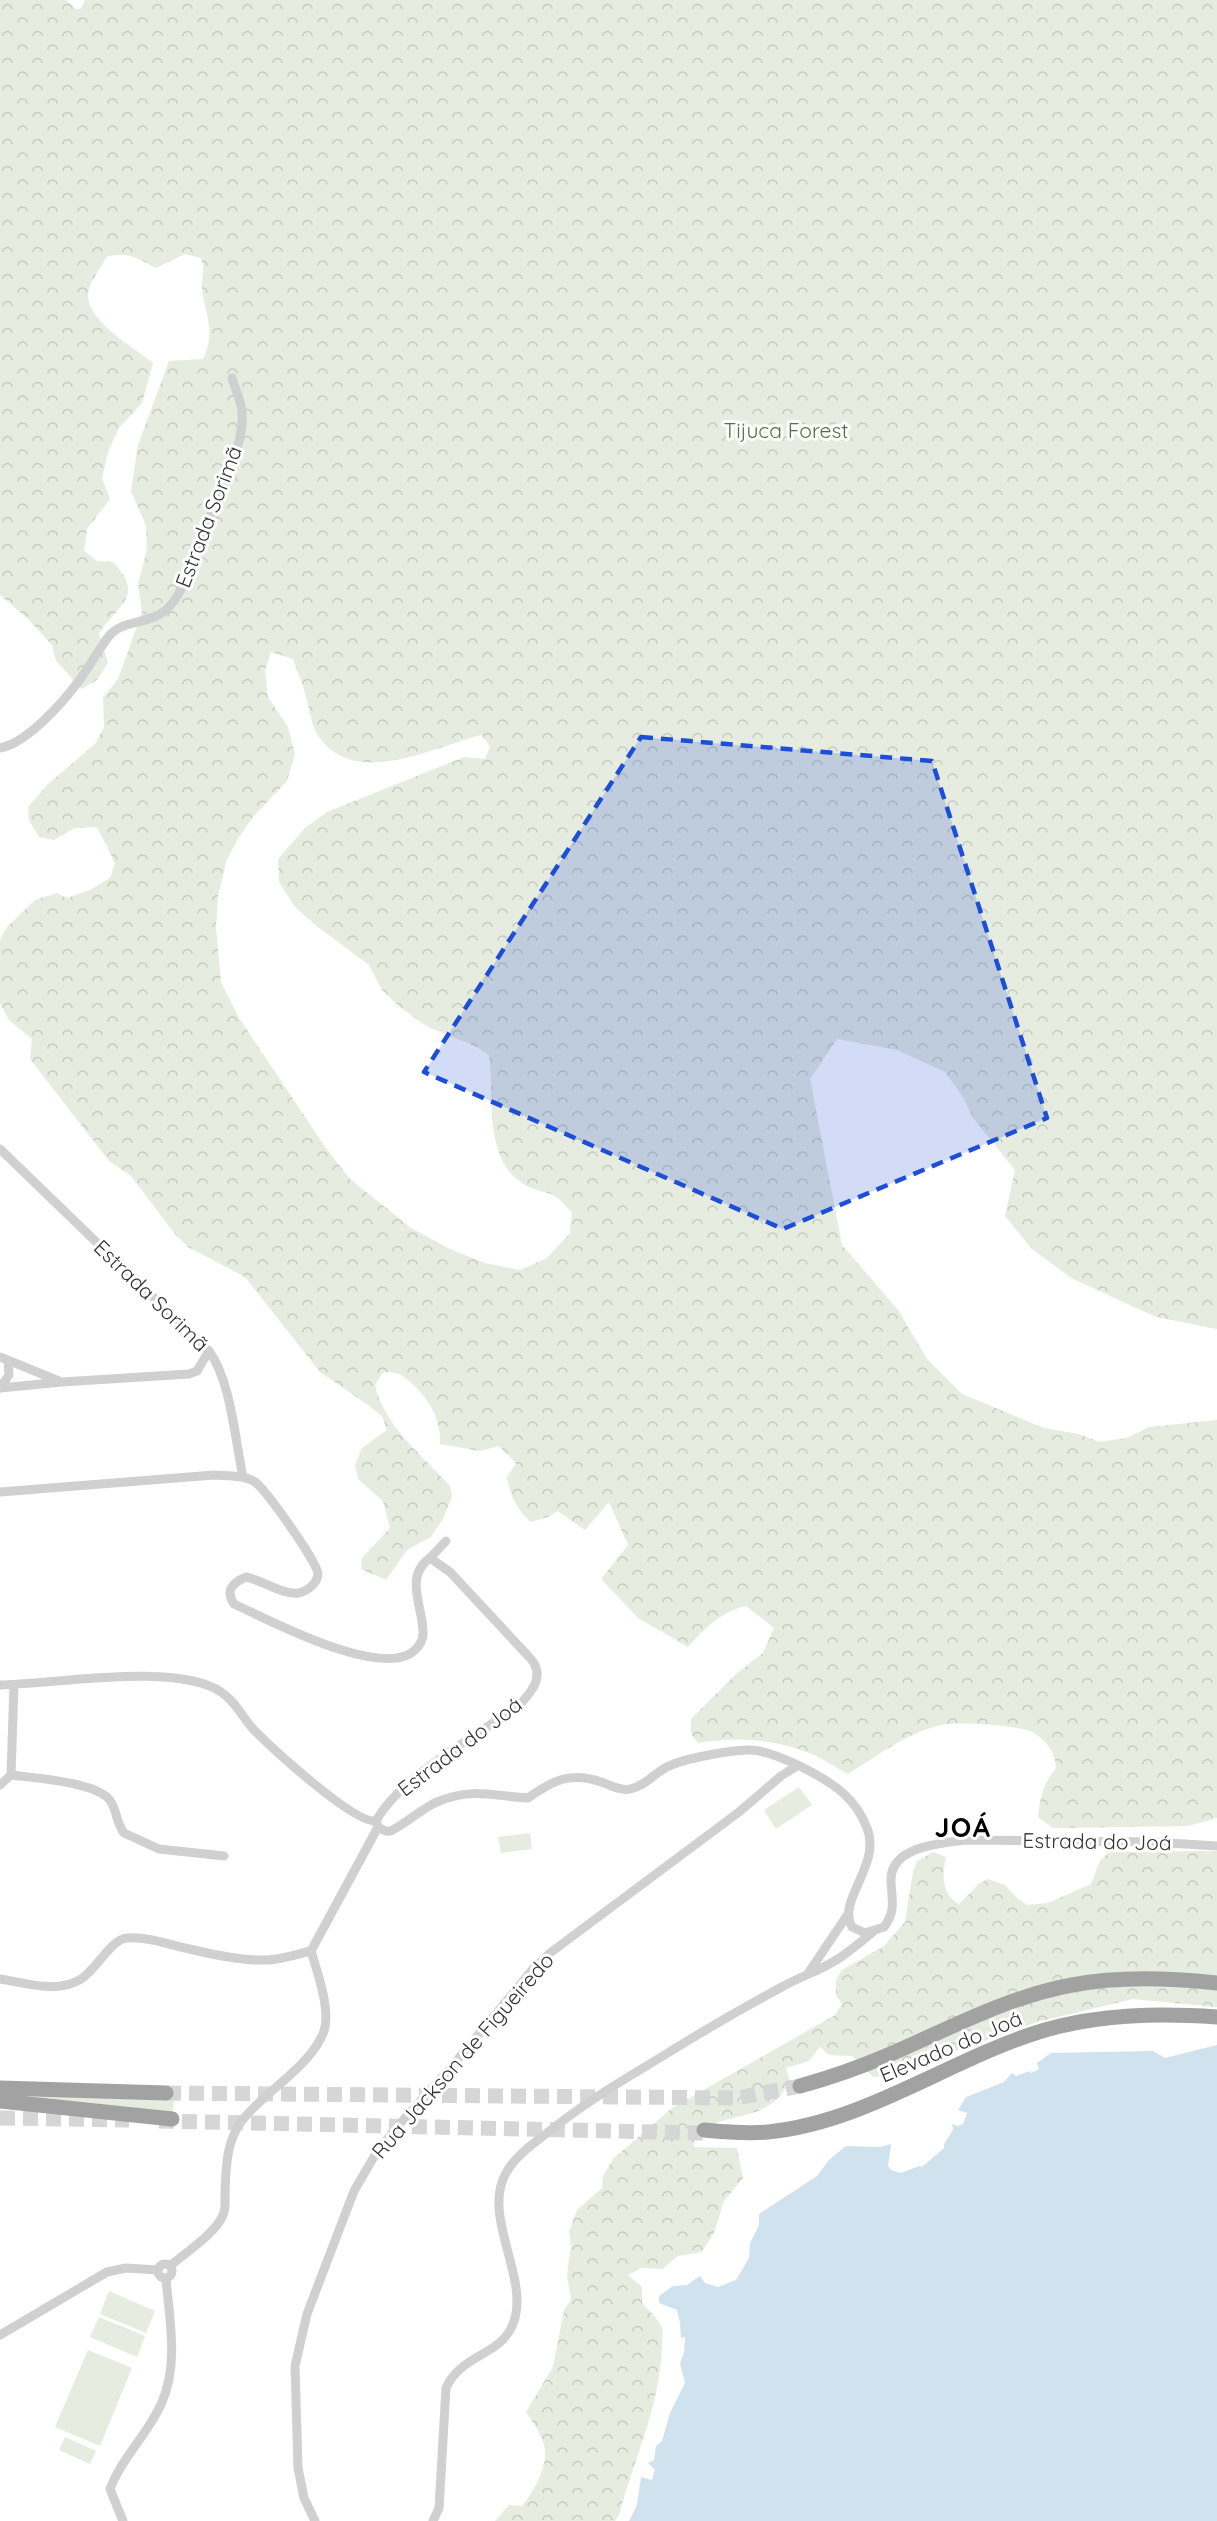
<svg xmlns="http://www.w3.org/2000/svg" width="1217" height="2521" viewBox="0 0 1217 2521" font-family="Quicksand,sans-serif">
<defs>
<pattern id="forest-crowns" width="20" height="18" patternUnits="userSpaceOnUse" patternTransform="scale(1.5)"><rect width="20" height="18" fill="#e6ecdf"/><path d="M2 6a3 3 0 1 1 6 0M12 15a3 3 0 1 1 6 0" fill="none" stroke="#c6cbc0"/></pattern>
</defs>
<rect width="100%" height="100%" fill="#fff"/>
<!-- green -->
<g fill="#e6ecdf">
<polygon points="799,1787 812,1805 776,1829 764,1810"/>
<polygon points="530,1833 532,1849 501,1853 498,1837"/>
<polygon points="39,2094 174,2097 173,2114 40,2099"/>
<polygon points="109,2291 155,2311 146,2333 100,2314"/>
<polygon points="99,2317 145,2336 137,2357 90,2337"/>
<polygon points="88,2350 132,2368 100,2446 55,2427"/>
<polygon points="65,2437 96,2451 90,2464 59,2450"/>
</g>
<!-- forest -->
<g fill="url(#forest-crowns)" fill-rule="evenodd">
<path d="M0,0H66L76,9H81L85,0H1217V1329L1156,1317L1071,1278L1032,1249L1005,1216L1015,1170L973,1118L963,1097L945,1072L897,1050L837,1039L810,1079L842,1245L898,1310L927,1359L962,1394L1044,1428L1079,1434L1099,1442L1127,1438L1149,1427L1217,1420V1818L1188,1826L1053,1828L1038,1817C1040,1797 1043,1784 1056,1768C1055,1753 1049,1744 1036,1734C1025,1725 957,1721 941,1725C908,1732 876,1757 848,1774C836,1768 824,1759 812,1754C774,1739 738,1736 698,1743L691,1734V1719L737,1673L763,1653L774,1628L746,1606C722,1611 705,1628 688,1647L638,1618L601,1579L628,1545L609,1502L585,1530L558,1511L548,1517L531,1522C516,1509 511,1497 507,1477L516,1463L499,1446L480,1451L440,1444C442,1416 424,1391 401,1375C397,1372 389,1373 383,1372L375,1385C383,1425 424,1457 450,1486L452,1496L443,1519L431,1537L407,1550L386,1580L361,1569L362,1558L390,1528L383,1501L358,1479L355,1465L362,1448L387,1430L382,1416L368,1405L320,1372L245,1277L188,1247L175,1234L131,1176L109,1161L30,1059L32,1039L9,1020L0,1003V940L7,927L35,900L57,893L67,898L92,889L110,878L115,863L97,827L75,828L54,840L39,837L29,820L28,807L48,784L95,744L104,727L103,698L118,679L142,612L138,584L147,549L146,525L131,491L138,445L169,361L203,359C216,332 206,317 202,290C201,278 206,270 201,258L185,254L156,268C137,258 127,251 106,257C101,269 89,281 88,294C87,322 134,347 153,363L142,403L119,428L108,452L102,478L110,499L87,529L84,551L97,561L113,562C145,596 119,604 99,633L108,662L98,679L82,689L56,661L52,645L27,618L0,595ZM271,652L293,659C297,670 302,682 305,693C310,708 310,724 319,737C355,789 434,747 481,735L490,746L485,759L464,757L327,812L305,828L278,859L279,882L295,907L318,927L369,965L382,990L401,1008L428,1027L475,1046L489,1055C495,1096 482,1160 525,1185C533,1190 543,1191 551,1194C559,1197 566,1207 572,1212L570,1233L547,1258L520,1270L485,1263L452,1250L411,1228L350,1179L325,1147L239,1018L221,982L216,927L218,896L227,859L238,839L252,818L287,781L295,755L288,727L268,697L265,671Z"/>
<path d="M1217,1851V2007L1133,1999L1037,2022L956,2051C937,2062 916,2058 897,2067L896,2075L873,2077L852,2056L829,2055L820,2047L809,2061L786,2068L790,2082C784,2091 778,2100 768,2106C749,2118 724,2117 704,2128C697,2131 694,2140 694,2147L737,2148L743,2178L724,2201L714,2233L702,2252L678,2256L662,2269L641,2268L628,2275L642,2287V2303C649,2311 658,2318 662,2328C663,2334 662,2341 662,2346C660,2406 634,2459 619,2515L615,2521H495L509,2505L522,2506C533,2493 547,2468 545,2450C543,2436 534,2424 526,2412L553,2367L564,2310L571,2300L567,2275L571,2245L569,2232L577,2210L602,2188L603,2176L613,2159L672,2108L835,2015L842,2004L836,1995V1980L842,1970L884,1946L905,1922L913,1872L917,1861L933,1852L946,1857C942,1875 941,1894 959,1904L980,1883L988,1879L1005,1885L1016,1897L1027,1905L1048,1903L1091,1884L1100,1861L1109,1852Z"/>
</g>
<!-- water -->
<polygon fill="#cfe2ee" points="1217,2045 1217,2521 629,2521 637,2505 641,2477 652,2480 655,2470 648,2463 654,2460 656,2446 662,2441 670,2413 685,2383 680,2363 684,2353 685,2337 681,2338 680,2323 677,2310 659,2303 659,2296 673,2286 687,2285 700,2276 705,2283 718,2287 736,2280 749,2258 750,2243 759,2225 759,2214 817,2176 830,2159 846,2146 880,2147 891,2144 888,2166 891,2170 901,2173 919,2166 922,2167 944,2148 944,2144 953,2130 952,2124 958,2126 963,2124 967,2113 958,2110 966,2097 1004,2082 1012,2073 1016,2076 1030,2071 1031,2073 1039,2069 1037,2063 1051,2053 1153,2051 1165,2058"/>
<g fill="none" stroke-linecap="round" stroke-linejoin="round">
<!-- trunk-tunnel -->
<g stroke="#d6d6d6" stroke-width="15" stroke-dasharray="15 8" stroke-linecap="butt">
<polyline points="166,2093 737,2098 800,2086"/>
<polyline points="0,2118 129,2120"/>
<polyline points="159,2121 704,2133"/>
</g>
<!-- minor -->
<g stroke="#d0d0d0" stroke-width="9">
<path d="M0,748C28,743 65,700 81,678C91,664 99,649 109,636C122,619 153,625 169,607C185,590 187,570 195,549C210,513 245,452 242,413C242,402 235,389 232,378"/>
<path d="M0,1149L209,1351C231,1381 235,1440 243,1477"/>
<polyline points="0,1357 59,1381"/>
<polyline points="0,1388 62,1382 189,1374 197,1371 209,1351"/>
<polyline points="0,1388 9,1375 8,1361"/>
<path d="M0,1492L214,1475C228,1476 244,1475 255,1482C266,1490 318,1563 318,1574C317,1584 307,1591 299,1593C282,1595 262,1580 246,1577C232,1583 225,1591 234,1604C269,1620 383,1681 415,1650C419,1646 423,1640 423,1634C424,1608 403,1577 430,1558L450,1572L531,1659C544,1675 534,1689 522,1702C480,1736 402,1774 376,1821L378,1827C381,1829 386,1832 390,1831C397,1830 424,1807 437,1802C472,1787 493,1796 528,1798C555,1779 572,1771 604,1783C612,1786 622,1791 630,1789C646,1786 655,1772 669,1766C686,1758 731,1750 750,1750C774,1750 827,1778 844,1794C854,1803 862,1815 867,1828C882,1865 836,1901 852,1927L865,1933L884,1927C896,1911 892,1900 891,1882C889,1847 939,1843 965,1840L1153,1842L1217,1846"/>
<polyline points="430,1558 446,1541"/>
<path d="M0,1685C56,1684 176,1662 221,1692C237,1702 244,1721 257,1733C275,1751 355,1824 376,1821"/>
<path d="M11,1775C34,1778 100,1782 111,1802C117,1812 117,1824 124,1833L159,1849L224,1856"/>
<polyline points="0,1785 11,1775 14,1685"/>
<polyline points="809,1972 848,1914"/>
<path d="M0,1979C25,1983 58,1994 81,1979C97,1969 111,1939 127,1938C148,1936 173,1946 194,1950C215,1955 246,1961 267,1960C281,1960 297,1954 311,1951"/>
<circle cx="165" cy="2271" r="7"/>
<path d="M170,2266C185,2253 216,2233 223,2215C226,2209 225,2200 225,2193C226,2168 226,2143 241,2122C263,2092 311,2067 324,2031C331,2010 317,1971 311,1951L378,1827"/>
<polyline points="0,2335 107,2272 126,2268 158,2270"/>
<path d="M123,2521L110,2489C122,2457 149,2433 162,2402C179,2363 169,2318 166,2278"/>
<polyline points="315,2521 304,2498 298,2468 295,2366 307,2314 354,2191 375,2155 396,2128 454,2064 534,1968 550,1953 739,1812 781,1776 797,1766"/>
<path d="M433,2521L439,2508L446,2388C461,2354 501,2356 513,2324C531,2279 481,2217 506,2173C517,2153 539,2140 556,2126C588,2101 623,2080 658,2059C698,2034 739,2010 780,1988C797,1978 816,1972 833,1962C847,1954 860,1942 873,1932"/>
</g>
<!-- trunk -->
<g stroke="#a2a2a2" stroke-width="15">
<path d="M800,2086C829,2078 858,2068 886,2056C947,2030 1006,1997 1072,1985C1120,1976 1168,1978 1217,1983"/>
<polyline points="0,2088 166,2093"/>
<polyline points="0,2101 172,2119"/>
<path d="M704,2130C725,2132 747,2134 768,2132C867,2122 951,2058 1045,2030C1101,2014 1159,2013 1217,2017"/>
</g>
</g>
<!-- marked area -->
<path fill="#1d4ed8" fill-opacity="0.2" stroke="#1d4ed8" stroke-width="4.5" stroke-dasharray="12 8" stroke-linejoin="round" d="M641,737L932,761L1047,1118L783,1229L424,1072Z"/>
<g text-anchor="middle" stroke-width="6" stroke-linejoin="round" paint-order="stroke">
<!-- park labels -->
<g font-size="21" fill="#56703f" stroke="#fff">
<text x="786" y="438">Tijuca Forest</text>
</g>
<!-- street labels -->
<g font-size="21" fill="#333" stroke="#fff">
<text transform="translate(209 517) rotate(-69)" y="7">Estrada Sorimã</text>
<text transform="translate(151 1296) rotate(44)" y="7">Estrada Sorimã</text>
<text transform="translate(460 1747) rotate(-37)" y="7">Estrada do Joá</text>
<text transform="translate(1097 1842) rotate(1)" y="7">Estrada do Joá</text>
<text transform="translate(951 2047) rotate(-23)" y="7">Elevado do Joá</text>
<text transform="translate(463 2056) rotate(-49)" y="7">Rua Jackson de Figueiredo</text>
</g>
<!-- district labels -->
<g font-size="27" font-weight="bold" letter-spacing="1.5" fill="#000" stroke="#fff">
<text x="963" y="1837">JOÁ</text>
</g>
</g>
</svg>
